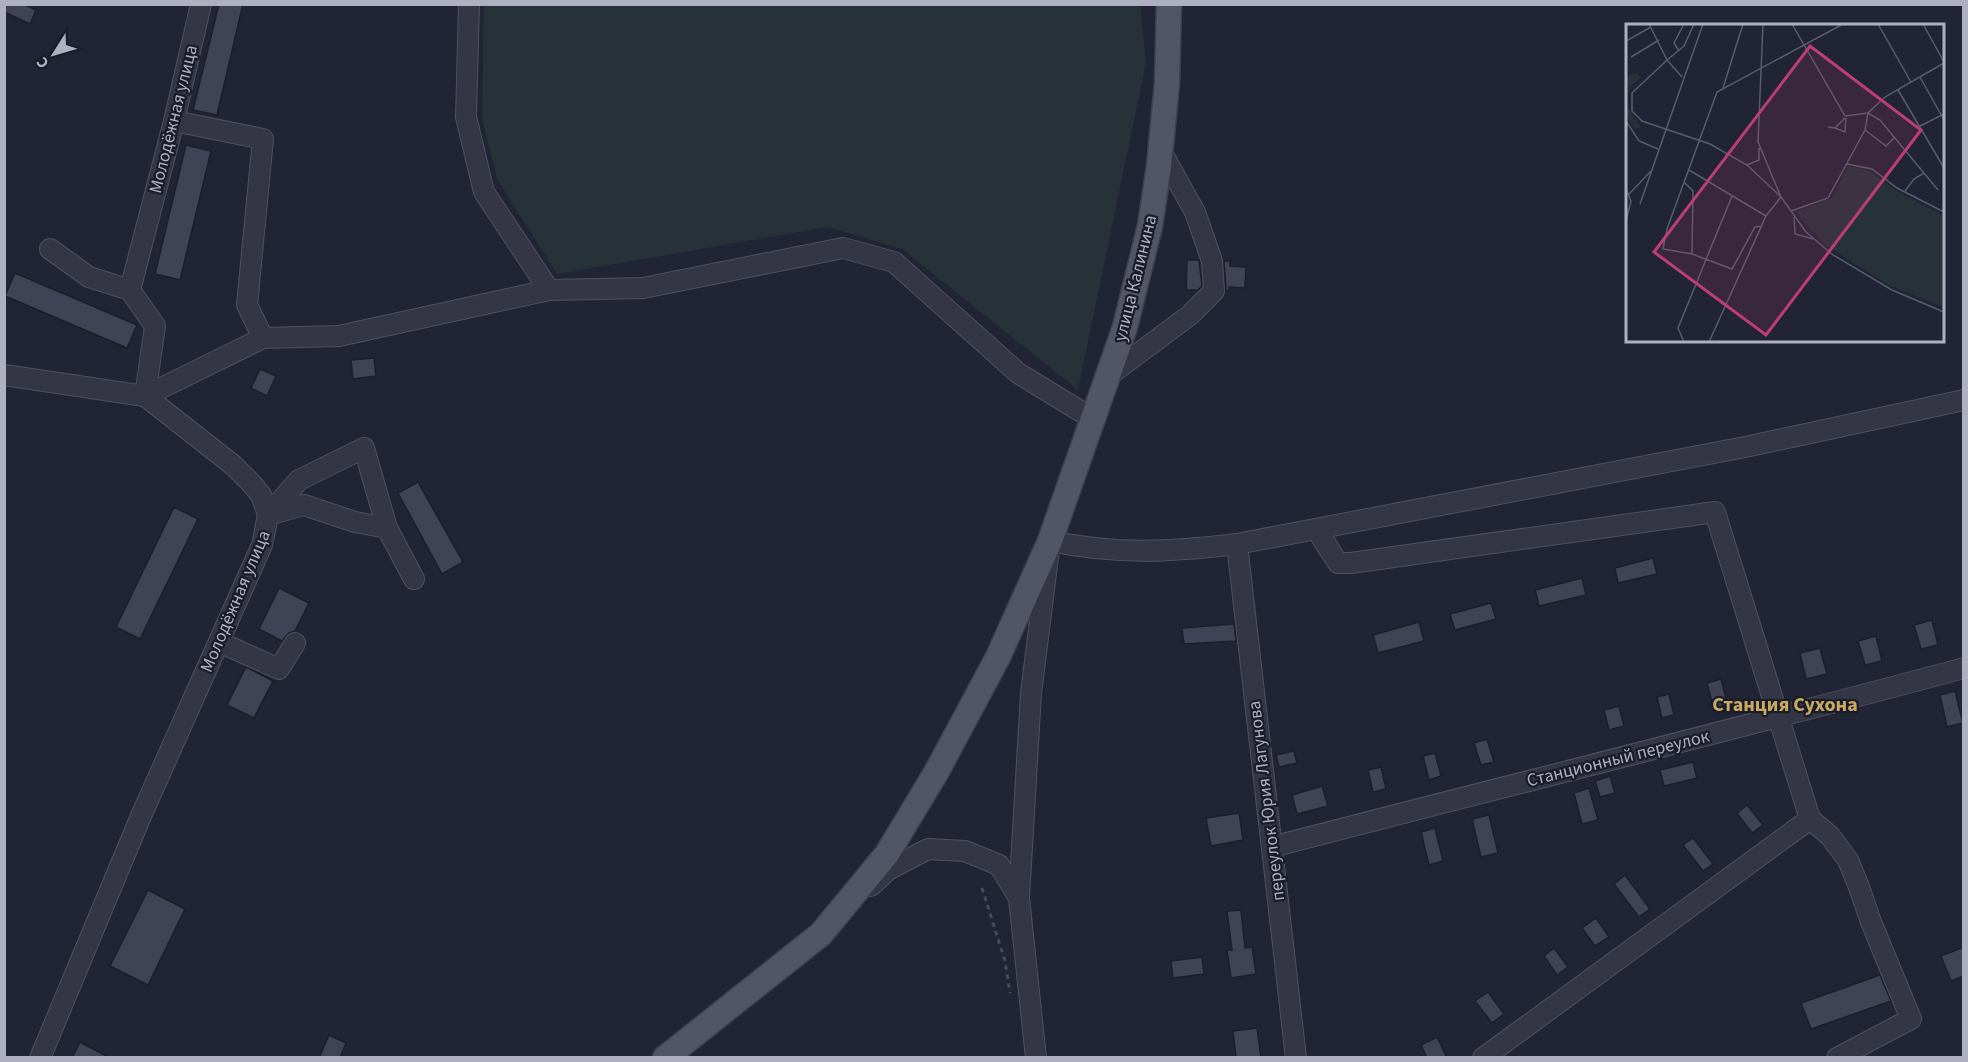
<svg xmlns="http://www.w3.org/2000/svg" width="1968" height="1062" viewBox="0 0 1968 1062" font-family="'Source Sans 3',sans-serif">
<rect width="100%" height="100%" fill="#212434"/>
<!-- green -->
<polygon fill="#263238" points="484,5 1140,5 1146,63 1078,390 902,249 828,227 557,274 497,179 482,119"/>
<!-- building -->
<g fill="#3f4355" stroke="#1c1e2b" stroke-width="1.5">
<polygon points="4,4 23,4 36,10 30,24 4,12"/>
<polygon points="219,4 243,4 217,115 193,110"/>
<polygon points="186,145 211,151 180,280 155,274"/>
<polygon points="1187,260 1199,260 1202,286 1198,290 1186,290"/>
<polygon points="1224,261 1230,261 1230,266 1246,267 1245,288 1229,287 1229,291 1226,291"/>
<polygon points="15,273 137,325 127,348 5,296"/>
<polygon points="374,358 376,376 353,379 351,360"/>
<polygon points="260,369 276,376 267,396 251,388"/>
<polygon points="418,482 463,562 442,574 398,493"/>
<polygon points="174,507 198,519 140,639 116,627"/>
<polygon points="1653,558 1657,574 1618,583 1615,568"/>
<polygon points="1582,578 1586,595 1539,606 1535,590"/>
<polygon points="279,588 309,603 295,631 289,633 282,641 259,629"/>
<polygon points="1491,603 1496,619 1455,630 1450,614"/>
<polygon points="1932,620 1938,645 1921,649 1914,625"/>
<polygon points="1419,622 1424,641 1378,653 1373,635"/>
<polygon points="1234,624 1236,641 1184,644 1182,628"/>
<polygon points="1876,636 1882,661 1865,665 1858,641"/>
<polygon points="1820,648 1827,674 1806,679 1800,653"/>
<polygon points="246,667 273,681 254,718 227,705"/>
<polygon points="1721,679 1728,706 1714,710 1707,683"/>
<polygon points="1955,691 1963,723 1947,727 1940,695"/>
<polygon points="1669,694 1674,715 1662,718 1657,697"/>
<polygon points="1619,706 1624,726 1609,730 1604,710"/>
<polygon points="1487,739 1494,762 1481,765 1474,743"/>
<polygon points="1294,751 1297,763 1279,767 1276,755"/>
<polygon points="1435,753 1441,776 1429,780 1423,756"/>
<polygon points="1693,762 1697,778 1664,786 1660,770"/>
<polygon points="1381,767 1386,789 1373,792 1368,770"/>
<polygon points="1610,776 1615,793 1600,797 1595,781"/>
<polygon points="1322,786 1328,806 1297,814 1292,795"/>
<polygon points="1589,788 1598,820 1582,824 1574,793"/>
<polygon points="1747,805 1763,825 1752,833 1737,813"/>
<polygon points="1239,813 1243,840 1211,846 1206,818"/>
<polygon points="1489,815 1498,853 1481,857 1472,819"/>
<polygon points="1435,828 1443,861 1429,865 1421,832"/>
<polygon points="1693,838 1713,864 1703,871 1683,845"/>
<polygon points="1625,875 1650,909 1639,917 1614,884"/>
<polygon points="148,890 185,909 148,985 110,966"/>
<polygon points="1241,910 1245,948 1252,947 1256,974 1231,978 1227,950 1232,950 1227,911"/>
<polygon points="1596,918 1609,937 1595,946 1582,928"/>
<polygon points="1964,947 1964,976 1951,981 1941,956"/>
<polygon points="1554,948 1568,967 1557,975 1544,956"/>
<polygon points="1202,957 1204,974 1173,978 1171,961"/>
<polygon points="1880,975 1891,1001 1811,1029 1801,1003"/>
<polygon points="1488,992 1504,1014 1492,1023 1475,1001"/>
<polygon points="1257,1028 1261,1058 1236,1058 1233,1031"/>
<polygon points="329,1035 346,1043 340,1058 319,1058"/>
<polygon points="1437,1037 1447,1058 1427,1058 1421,1045"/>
<polygon points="80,1042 110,1058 72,1058"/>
</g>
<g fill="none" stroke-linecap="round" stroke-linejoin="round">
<!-- minor casing -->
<g stroke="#4f515f" stroke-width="22">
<g id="minor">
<polyline points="469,4 466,117 484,192 549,290"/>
<polyline points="174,121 263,139 247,305 263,338"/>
<polyline points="50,249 89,277 130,290"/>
<polyline points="4,375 145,396 263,338 339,336 549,290 643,288 843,248 894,262 1018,373 1093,419"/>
<polyline points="1108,376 1190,315 1214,291 1212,261 1195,212 1161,151"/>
<polyline points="268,515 299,480 364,448 387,528"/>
<polyline points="268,515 304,505 355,522 387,528 414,579"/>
<polyline points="1316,529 1338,563 1351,563 1715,512 1810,819 1483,1058"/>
<polyline points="1237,544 1296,1058"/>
<polyline points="219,642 279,669 295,643"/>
<polyline points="1810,819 1830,836 1848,860 1859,887 1871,922 1911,1019 1837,1058"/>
<path d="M1272,847C1502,787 1734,730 1964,668"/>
<polyline points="871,886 888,870 928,849 965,851 999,865 1019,898"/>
<polyline points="40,1058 141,816 262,545 268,515 261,495 252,484 233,465 145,396 155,326 130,290 174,121 201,4"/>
<path d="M1036,1058L1019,898L1031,693L1050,541C1117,555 1170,552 1237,544L1745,447L1964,400"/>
</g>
</g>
<!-- major casing -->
<g stroke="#3e404e" stroke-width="27">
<polyline id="major" points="665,1058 821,934 887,854 937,771 998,657 1050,541 1125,327 1150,226 1159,166 1167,83 1169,4"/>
</g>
<!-- path -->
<polyline stroke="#424d54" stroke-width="3" stroke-dasharray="4.5 4.5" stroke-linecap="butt" points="982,888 1005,961 1010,993"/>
<!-- minor -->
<use href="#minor" stroke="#343645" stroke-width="20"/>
<!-- major -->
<use href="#major" stroke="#525565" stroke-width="24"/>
</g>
<g text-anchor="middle" stroke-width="4.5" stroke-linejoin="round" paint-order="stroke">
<!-- street labels -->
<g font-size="18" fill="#aeb0c1" stroke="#1a1c29">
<text transform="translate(173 119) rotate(-76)" y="6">Молодёжная улица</text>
<text transform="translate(1135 278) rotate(-76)" y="6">улица Калинина</text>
<text transform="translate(235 601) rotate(-67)" y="6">Молодёжная улица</text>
<text transform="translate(1618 758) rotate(-14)" y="6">Станционный переулок</text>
<text transform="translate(1266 801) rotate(-97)" y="6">переулок Юрия Лагунова</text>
</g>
<!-- neighbourhood labels -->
<g font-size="20" font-weight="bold" fill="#c8aa63" stroke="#1a1c29">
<text x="1785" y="711">Станция Сухона</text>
</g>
</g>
<!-- overview -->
<g transform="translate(1626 24)">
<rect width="318" height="318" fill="#212434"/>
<path d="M11,49L15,54L4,63L1,73L2,83L15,103L8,105L0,92V53ZM222,142L244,147L269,166L318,192V284L261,260L198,220L169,188L206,174Z" fill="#263238"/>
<path fill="none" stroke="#595c6c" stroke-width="1.5" d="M23,0L41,36L6,69V87L16,97L84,120L121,141L155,173L140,192L83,318M137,0L132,118L155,173L180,208L207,231L266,266L318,288M166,0L219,92L242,89L254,96L312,166M252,0L285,58M297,0L318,38M0,17L25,3M53,27L48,19L58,0M5,33L33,16M56,53L41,36L58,22L68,0M294,53L318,96M97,64L117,0M272,66L318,144M0,97L13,117L32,125M294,102L318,90M202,103L209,104L219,94M209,104L219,108L220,94M239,106L260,122L268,114M221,140L246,145L271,164L318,188M121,141L133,136V124M63,146L140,192M58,158L67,167L66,230L106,245L129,203L136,202M0,165L5,177L0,197M279,167L288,155L298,149M3,170L25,147M14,180L77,0M165,187L202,174L239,106L242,89L259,73L318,39M168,193L169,210L187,215M66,230L37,225L41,205L91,68L217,0M58,318L52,304L106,172"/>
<path fill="#bd3e74" fill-opacity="0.15" stroke="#bd3e74" stroke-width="3" d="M184,22L295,106L140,311L28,228Z"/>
<rect width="318" height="318" fill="none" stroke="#aeb0c1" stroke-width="3"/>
</g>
<!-- border -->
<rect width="1968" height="1062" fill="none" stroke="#aeb0c1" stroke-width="12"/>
<!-- north arrow -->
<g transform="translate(54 54) rotate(233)" stroke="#1a1c29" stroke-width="4.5" paint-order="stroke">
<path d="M0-4.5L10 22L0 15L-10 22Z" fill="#aeb0c1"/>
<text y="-9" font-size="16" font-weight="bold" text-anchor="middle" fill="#aeb0c1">С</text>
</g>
</svg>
